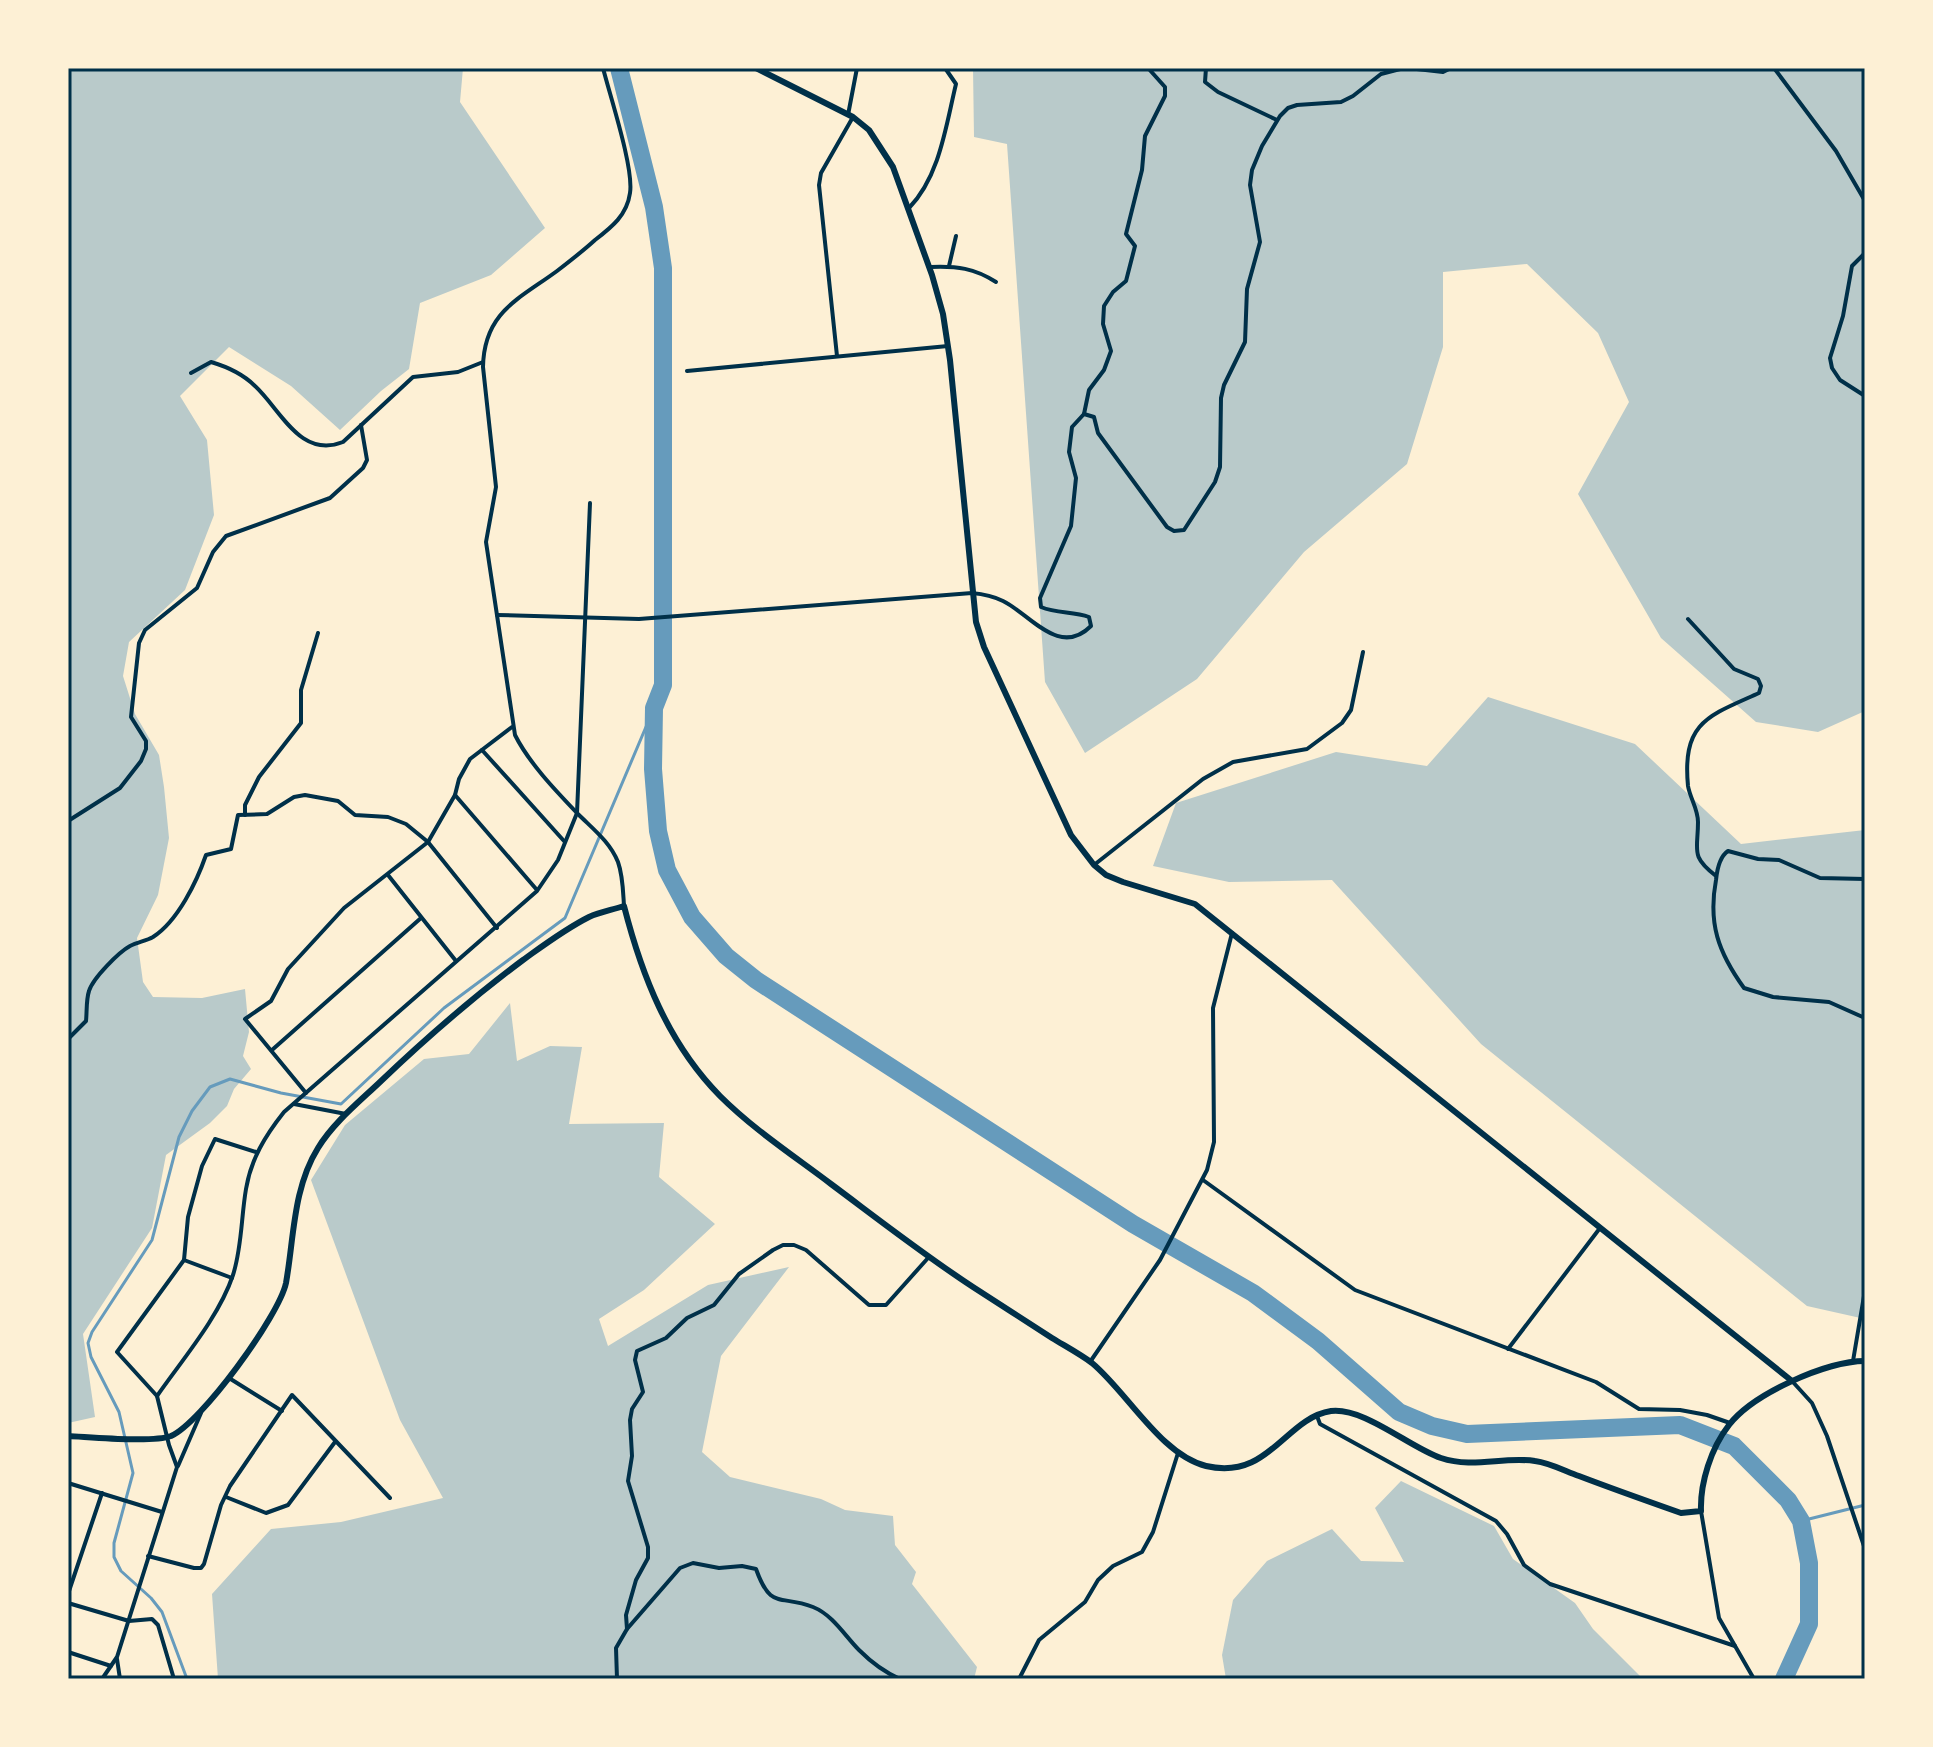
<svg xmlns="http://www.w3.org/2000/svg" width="1933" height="1747" viewBox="0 0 1933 1747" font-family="'Source Sans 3',sans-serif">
<rect width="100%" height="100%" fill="#fdf0d5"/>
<!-- green -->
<g fill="#b9caca">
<polygon points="68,68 463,68 460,102 545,228 491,275 420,303 409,369 381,391 340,430 291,386 229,347 180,396 207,440 214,515 185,590 129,642 123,676 135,714 159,755 164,787 169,838 158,895 137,938 143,982 153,997 202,998 245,989 249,1032 243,1056 251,1069 234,1089 227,1106 210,1123 166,1155 152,1228 83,1334 95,1417 68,1423"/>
<polygon points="973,68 1865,68 1865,711 1818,732 1756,722 1661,638 1578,494 1629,402 1598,333 1527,264 1443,272 1443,347 1407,464 1304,552 1197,679 1085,753 1045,682 1007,144 974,137"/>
<polygon points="1488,697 1635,744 1741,844 1865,830 1865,1319 1807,1306 1481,1044 1332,880 1229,882 1153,866 1176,803 1336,752 1427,766"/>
<polygon points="510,1003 517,1061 550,1046 582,1047 569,1124 664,1123 659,1177 715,1224 644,1290 599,1319 608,1346 708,1285 789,1267 721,1356 702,1452 730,1477 821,1499 845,1510 893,1516 895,1545 916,1572 912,1584 977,1667 974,1679 218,1679 212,1594 271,1529 341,1522 443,1498 400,1420 311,1180 345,1125 424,1059 469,1054"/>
<polygon points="1401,1481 1494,1526 1513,1559 1575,1603 1593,1629 1643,1679 1226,1679 1222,1655 1233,1600 1267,1561 1332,1529 1361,1561 1404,1562 1375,1508"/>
</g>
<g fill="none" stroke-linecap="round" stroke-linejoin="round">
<!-- stream -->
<g stroke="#669bbc" stroke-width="3">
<polyline points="1801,1521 1865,1505"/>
<polyline points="187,1679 162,1612 151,1598 121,1571 114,1557 114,1543 133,1473 119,1412 91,1357 88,1343 92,1332 152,1240 179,1137 192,1111 210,1087 230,1079 281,1093 341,1104 444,1008 565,918 654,708"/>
</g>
<!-- river -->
<polyline stroke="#669bbc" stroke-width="18" points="619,68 654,207 663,268 663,685 654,708 653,769 658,831 667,870 692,917 726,956 756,980 1133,1224 1253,1293 1318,1341 1399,1412 1432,1426 1467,1434 1680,1425 1734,1446 1788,1500 1801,1521 1809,1563 1809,1624 1784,1679"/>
<!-- minor -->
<g stroke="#003049" stroke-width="4">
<path d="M603,68C610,96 634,168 630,193C627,215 612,227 595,240C583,251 570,261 557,271C519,299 484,312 483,367L496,487L486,542L515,735C529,763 556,791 578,814C593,829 610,842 618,862C623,876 623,891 624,906"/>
<polyline points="1206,68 1205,82 1218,92 1277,120"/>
<polyline points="1408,68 1443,72 1451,68"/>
<polyline points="1774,68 1836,151 1865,201"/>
<polyline points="848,115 857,68"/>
<path d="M909,208C940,176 946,125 956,84L945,68"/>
<polyline points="1865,253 1852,266 1843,316 1830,358 1832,368 1840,380 1865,396"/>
<polyline points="949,266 956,236"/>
<path d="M931,267C957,266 974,268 996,282"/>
<polyline points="837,356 819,185 821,173 853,117"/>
<polyline points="687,371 948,346"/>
<path d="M191,373L211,362C228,367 243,374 255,386C281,410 300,459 343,442L413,377L458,372L483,362"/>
<polyline points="1084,414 1094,417 1098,433 1167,527 1174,531 1184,530 1215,482 1220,467 1221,398 1224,385 1245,342 1247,289 1260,242 1250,185 1252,170 1262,146 1280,116 1288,108 1297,105 1341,102 1353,96 1381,74 1404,68"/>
<path d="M497,615L639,619L972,593C983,594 993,596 1003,601C1030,614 1059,658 1091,626L1089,617C1073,611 1057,614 1041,607L1040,598L1071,526L1076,478L1069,452L1072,427L1084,414L1089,390L1104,370L1111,351L1103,324L1104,306L1113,292L1126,281L1135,246L1126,234L1142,170L1145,136L1165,96V87L1148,68"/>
<path d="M1688,619L1734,669L1758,679L1761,686L1759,693C1708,716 1682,722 1688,786C1690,798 1698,809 1698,822C1698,851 1690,856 1716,876"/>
<polyline points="482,750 564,841"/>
<polyline points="455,795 537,890"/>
<polyline points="245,815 245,805 259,777 301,723 301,690 318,633"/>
<polyline points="68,821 120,788 141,761 146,749 146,741 131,717 139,643 145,630 197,588 213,552 226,536 330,498 363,468 367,460 361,425"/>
<polyline points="1094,865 1203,779 1233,762 1307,749 1342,723 1351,710 1363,652"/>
<polyline points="388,875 456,961"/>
<path d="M1865,879L1820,878L1779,860L1758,859L1728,851C1719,857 1717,870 1716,880C1708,923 1718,952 1744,988L1773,997L1829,1002L1865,1018"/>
<path d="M68,1039L86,1021C87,1012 86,1000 89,991C93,978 119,952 130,946C138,942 146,941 153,937C178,921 197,881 206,855L231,849L238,815L267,814L294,797L305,795L338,801L355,815L388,817L406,824L428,842L497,928"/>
<polyline points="272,1050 421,918"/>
<polyline points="306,1093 245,1019 271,1001 288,969 344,908 428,842 455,795 459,779 470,759 512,727"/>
<polyline points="294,1104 346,1114"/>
<polyline points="1203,1180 1355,1290 1596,1382 1639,1409 1680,1410 1707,1415 1730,1423"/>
<polyline points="1865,1230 1865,1240"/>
<polyline points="184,1260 232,1278"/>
<polyline points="1508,1349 1600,1228"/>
<polyline points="1853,1361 1865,1290"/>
<polyline points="1090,1362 1160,1260 1207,1170 1214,1142 1213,1008 1232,933"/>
<polyline points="229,1378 282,1411"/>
<polyline points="1792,1381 1812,1403 1827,1436 1865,1549"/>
<path d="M157,1396C182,1360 219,1317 233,1275C242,1247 241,1218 246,1189C251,1159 265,1136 284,1112L537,891L558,860L577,813L590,503"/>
<polyline points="1317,1416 1320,1424 1496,1521 1507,1534 1524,1565 1550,1584 1735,1646"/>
<polyline points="178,1466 201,1413"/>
<polyline points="68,1483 162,1512"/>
<polyline points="226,1497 266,1513 288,1505 335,1442"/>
<polyline points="1701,1511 1719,1618 1754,1679"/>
<polyline points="148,1556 194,1568 201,1568 204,1564 221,1505 230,1486 292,1395 390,1498"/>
<polyline points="68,1594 102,1493"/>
<polyline points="68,1603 129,1621 152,1619 158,1625 174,1679"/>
<polyline points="627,1629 626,1615 636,1580 648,1558 648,1547 628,1481 632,1456 630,1420 632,1409 643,1392 635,1360 637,1351 666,1338 687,1318 714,1305 739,1274 773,1250 783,1245 794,1245 806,1250 869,1305 886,1305 928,1258"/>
<polyline points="68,1652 111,1666"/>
<polyline points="117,1659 120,1679"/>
<polyline points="102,1679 117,1657 177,1467 169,1445 157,1396 117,1352 184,1260 188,1217 202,1166 215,1139 256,1152"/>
<path d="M617,1679L616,1648L627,1629L680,1568L693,1563L719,1568L742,1566L756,1569C771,1611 780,1594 813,1607C833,1615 845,1636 859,1650C872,1663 884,1672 900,1679"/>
<polyline points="1019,1679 1039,1640 1085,1602 1098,1580 1113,1566 1142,1552 1153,1532 1178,1453"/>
</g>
<!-- secondary -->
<polyline stroke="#003049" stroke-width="6" points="756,68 853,117 869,130 893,167 932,275 943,314 950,360 976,622 984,647 1071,835 1094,865 1106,875 1123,882 1195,904 1792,1381"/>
<!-- primary -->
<path stroke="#003049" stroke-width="6" d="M68,1436C90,1437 152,1443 171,1436C201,1423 279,1316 286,1283C294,1238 293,1188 318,1148C333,1123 359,1102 380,1082C426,1038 472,998 523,960C544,945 565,929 589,917C600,912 612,910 624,906C642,976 668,1043 720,1096C753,1129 794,1156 831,1184C878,1219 924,1255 973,1287C999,1304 1026,1321 1052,1338C1065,1346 1080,1354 1092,1363C1127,1392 1161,1455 1206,1466C1269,1481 1285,1418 1331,1411C1364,1407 1409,1447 1441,1458C1473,1469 1504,1456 1535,1461C1550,1463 1565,1471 1579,1476C1613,1489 1647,1501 1681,1513L1701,1511C1700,1483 1711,1448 1729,1425C1753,1394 1826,1361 1865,1361"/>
</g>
<!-- border -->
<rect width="1933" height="1747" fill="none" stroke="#fdf0d5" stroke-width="140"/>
<rect x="70" y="70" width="1793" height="1607" fill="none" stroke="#003049" stroke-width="3"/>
</svg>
